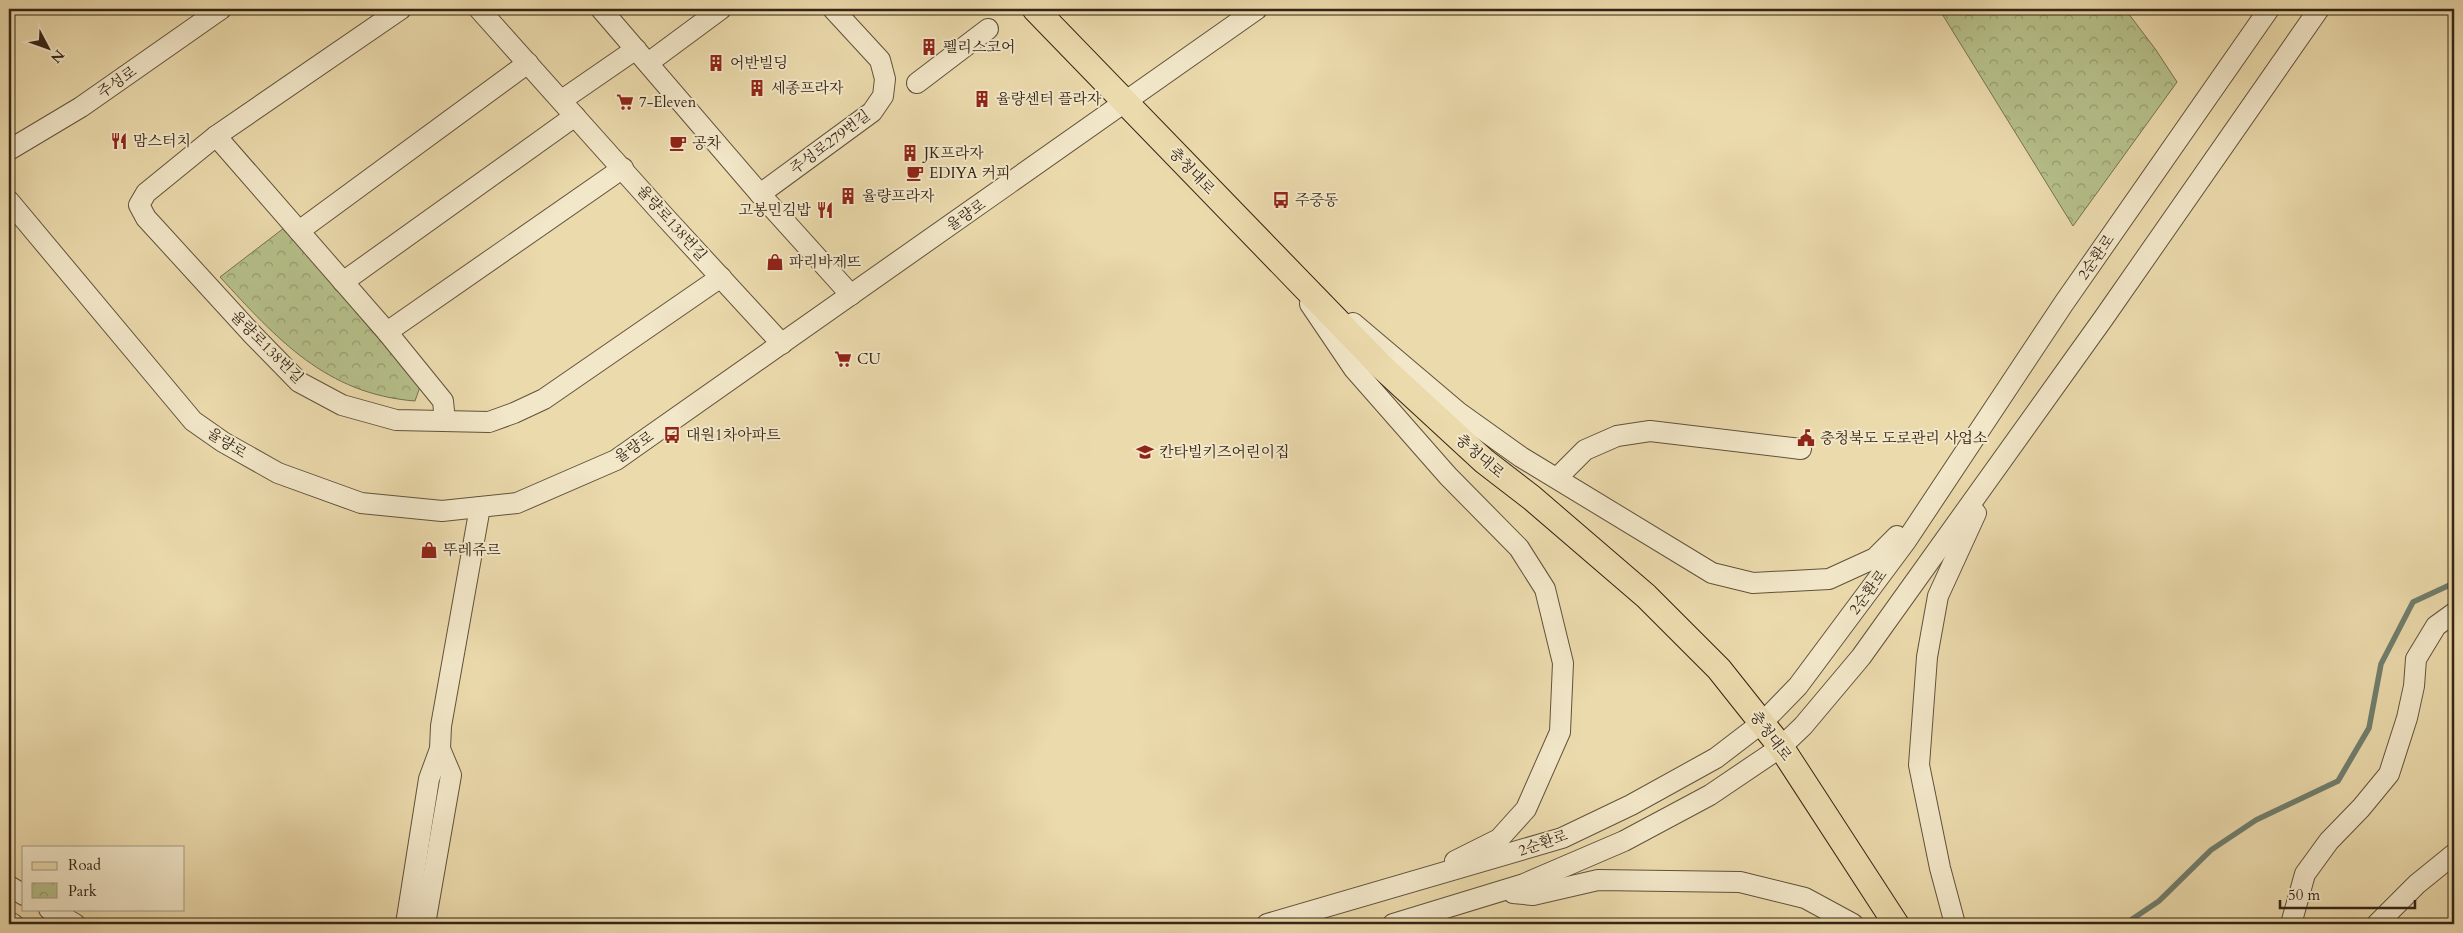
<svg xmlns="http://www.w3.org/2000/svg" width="2463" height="933" viewBox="0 0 2463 933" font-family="Cardo,'Noto Serif KR',serif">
<defs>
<pattern id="park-crowns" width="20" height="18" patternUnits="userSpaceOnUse" patternTransform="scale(1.25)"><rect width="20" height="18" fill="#b6c08a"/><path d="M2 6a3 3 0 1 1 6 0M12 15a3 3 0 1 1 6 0" fill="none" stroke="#959c70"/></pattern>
</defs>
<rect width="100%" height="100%" fill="#ebdaac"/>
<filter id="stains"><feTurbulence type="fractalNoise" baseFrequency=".004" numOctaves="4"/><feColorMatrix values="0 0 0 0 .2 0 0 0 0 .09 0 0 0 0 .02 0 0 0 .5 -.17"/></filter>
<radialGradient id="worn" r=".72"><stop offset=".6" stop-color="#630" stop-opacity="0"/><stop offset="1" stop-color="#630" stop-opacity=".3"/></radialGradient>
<!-- park -->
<g fill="url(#park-crowns)" stroke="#767250">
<polygon points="1939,9 2125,9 2156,50 2177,82 2073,226"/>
<path d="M284,228L420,387L415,401C326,394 277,339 220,277Z"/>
</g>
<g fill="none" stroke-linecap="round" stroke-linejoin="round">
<!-- stream -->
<polyline stroke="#707f6e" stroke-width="5.5" points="2125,924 2159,901 2211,850 2256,820 2338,781 2369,728 2381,664 2413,602 2454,583"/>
<!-- minor casing -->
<g stroke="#62523b" stroke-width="22">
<g id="minor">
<polyline points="401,9 216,136 146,193 139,205 146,218 253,335 299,382 342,405 396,420 489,422 514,413 544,399 721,277"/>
<polyline points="479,9 665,217 782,344"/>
<polyline points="601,9 760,194 851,295"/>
<polyline points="648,63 721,9"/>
<polyline points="917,83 988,29"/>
<polyline points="562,100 636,49"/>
<polyline points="216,136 387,332 443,401 445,421"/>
<polyline points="9,150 81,107 221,9"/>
<polyline points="760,194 872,112 883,96 885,79 880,60 833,9"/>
<polyline points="9,201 193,421 223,442 278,473 361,503 442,511 517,503 616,460 1257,9"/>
<polyline points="299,231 528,63"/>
<polyline points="343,282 575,116"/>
<polyline points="1310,304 1354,369 1448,476 1519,548 1545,589 1563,663 1560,732 1526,809 1499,839 1455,861"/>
<polyline points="1353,323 1458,412 1521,457 1712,573 1753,583 1829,579 1875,558 1897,536"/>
<polyline points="387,332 623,168"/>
<polyline points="1557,478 1585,450 1617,436 1650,431 1801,449"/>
<polyline points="9,886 24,895"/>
<polyline points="1513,893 1533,895 1598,880 1740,882 1805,898 1853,924"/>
<polyline points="49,909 75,924"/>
<polyline points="9,922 13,924"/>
<polyline points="406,924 429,779 440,749 441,726 480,507"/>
<polyline points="425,924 451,775 440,749"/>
<polyline points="1267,924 1562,838 1631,805 1716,758 1763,722 1798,686 1906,541 2064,303 2269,9"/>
<polyline points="1393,924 1524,884 1624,841 1710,795 1781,747 1803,726 1861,657 2103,319 2319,9"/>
<polyline points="1955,924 1940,868 1919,765 1927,657 1938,596 1976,513"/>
<polyline points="2291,924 2305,874 2329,841 2361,808 2389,774 2407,718 2414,686 2416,659 2436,626 2454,613"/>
<polyline points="2377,924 2417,884 2454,854"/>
</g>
</g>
<!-- major casing -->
<g stroke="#352415" stroke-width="27">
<polyline id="major" points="1035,9 1382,367 1484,461 1532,498 1646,596 1719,669 1781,747 1896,924"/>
</g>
<!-- minor -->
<use href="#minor" stroke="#f2e7c9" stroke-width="20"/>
<!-- major -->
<use href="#major" stroke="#ebdaac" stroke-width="25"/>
</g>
<!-- icons -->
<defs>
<g id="building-bare" transform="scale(1.35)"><path d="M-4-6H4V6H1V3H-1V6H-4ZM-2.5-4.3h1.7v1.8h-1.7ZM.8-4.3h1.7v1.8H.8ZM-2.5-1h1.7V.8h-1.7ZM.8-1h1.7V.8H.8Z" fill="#8f2418" stroke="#f2e7c9" stroke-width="2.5" paint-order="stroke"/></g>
<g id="supermarket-bare" transform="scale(1.35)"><path d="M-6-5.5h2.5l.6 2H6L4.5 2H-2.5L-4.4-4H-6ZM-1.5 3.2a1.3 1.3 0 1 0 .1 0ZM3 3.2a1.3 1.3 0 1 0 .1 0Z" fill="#8f2418" stroke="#f2e7c9" stroke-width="2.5" paint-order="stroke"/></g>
<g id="restaurant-bare" transform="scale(1.35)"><path d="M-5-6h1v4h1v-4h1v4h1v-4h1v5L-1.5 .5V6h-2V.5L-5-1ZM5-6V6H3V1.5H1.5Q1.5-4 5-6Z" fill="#8f2418" stroke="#f2e7c9" stroke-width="2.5" paint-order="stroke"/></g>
<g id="cafe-bare" transform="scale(1.35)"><path d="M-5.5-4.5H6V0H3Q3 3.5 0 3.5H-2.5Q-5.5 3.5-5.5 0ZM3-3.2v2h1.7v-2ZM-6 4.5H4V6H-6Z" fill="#8f2418" stroke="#f2e7c9" stroke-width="2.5" paint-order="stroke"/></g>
<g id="bus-bare" transform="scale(1.35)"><path d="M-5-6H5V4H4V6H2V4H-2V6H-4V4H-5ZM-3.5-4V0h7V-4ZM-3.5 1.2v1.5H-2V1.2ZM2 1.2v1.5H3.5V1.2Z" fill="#8f2418" stroke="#f2e7c9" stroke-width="2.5" paint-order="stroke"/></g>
<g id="shop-bare" transform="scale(1.35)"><path d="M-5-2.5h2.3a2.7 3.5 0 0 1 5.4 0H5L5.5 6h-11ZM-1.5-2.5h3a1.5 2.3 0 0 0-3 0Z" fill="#8f2418" stroke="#f2e7c9" stroke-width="2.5" paint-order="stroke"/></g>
<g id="civic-bare" transform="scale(1.35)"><path d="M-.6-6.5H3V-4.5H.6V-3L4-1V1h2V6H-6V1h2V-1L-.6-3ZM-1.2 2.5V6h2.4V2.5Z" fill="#8f2418" stroke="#f2e7c9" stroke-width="2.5" paint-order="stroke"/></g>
<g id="school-bare" transform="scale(1.35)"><path d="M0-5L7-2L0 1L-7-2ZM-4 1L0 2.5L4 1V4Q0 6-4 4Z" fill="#8f2418" stroke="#f2e7c9" stroke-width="2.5" paint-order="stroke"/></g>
</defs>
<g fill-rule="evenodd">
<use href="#building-bare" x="929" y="47"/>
<use href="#building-bare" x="716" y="63"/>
<use href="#building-bare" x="757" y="88"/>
<use href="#building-bare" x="982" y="99"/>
<use href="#supermarket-bare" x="625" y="102"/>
<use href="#restaurant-bare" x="119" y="141"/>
<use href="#cafe-bare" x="678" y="143"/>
<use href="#building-bare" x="910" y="153"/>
<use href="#cafe-bare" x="915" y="173"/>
<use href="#building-bare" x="848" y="196"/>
<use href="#bus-bare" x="1281" y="200"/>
<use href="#restaurant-bare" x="825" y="210"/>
<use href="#shop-bare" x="775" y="262"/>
<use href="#supermarket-bare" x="843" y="359"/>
<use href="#bus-bare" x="672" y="435"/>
<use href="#civic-bare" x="1806" y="438"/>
<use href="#school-bare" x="1145" y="452"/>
<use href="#shop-bare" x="429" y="550"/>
</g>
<g text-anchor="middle" stroke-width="4" stroke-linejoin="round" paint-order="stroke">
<!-- poi labels -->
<g font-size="15" fill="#352415" stroke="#f2e7c9" text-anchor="start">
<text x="943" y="52">펠리스코어</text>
<text x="730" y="68">어반빌딩</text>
<text x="771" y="93">세종프라자</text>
<text x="996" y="104">율량센터 플라자</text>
<text x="639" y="107">7-Eleven</text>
<text x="133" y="146">맘스터치</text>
<text x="692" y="148">공차</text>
<text x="924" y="158">JK프라자</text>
<text x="929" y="178">EDIYA 커피</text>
<text x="862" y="201">율량프라자</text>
<text x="1295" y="205">주중동</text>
<text x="811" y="215" text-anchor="end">고봉민김밥</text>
<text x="789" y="267">파리바게뜨</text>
<text x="857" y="364">CU</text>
<text x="686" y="440">대원1차아파트</text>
<text x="1820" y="443">충청북도 도로관리 사업소</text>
<text x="1159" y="457">칸타빌키즈어린이집</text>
<text x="443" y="555">뚜레쥬르</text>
</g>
<!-- street labels -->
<g font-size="15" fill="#352415" stroke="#f2e7c9">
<text transform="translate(117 82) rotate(-35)" y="5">주성로</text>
<text transform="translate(830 142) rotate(-37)" y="5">주성로279번길</text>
<text transform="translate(1192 171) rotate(46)" y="5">충청대로</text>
<text transform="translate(966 215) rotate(-35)" y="5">율량로</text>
<text transform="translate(672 223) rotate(48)" y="5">율량로138번길</text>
<text transform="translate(2096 257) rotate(-55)" y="5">2순환로</text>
<text transform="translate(267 347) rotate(45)" y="5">율량로138번길</text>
<text transform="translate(227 443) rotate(32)" y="5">율량로</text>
<text transform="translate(634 447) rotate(-34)" y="5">율량로</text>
<text transform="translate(1480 456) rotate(41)" y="5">충청대로</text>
<text transform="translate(1868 592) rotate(-53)" y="5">2순환로</text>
<text transform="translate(1771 736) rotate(53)" y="5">충청대로</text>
<text transform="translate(1543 843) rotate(-19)" y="5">2순환로</text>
</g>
</g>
<!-- margin -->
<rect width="2463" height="933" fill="none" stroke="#ebdaac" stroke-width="30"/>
<rect x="10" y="10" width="2443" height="913" fill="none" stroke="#352415" stroke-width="2.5"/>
<rect x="15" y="15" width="2433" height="903" fill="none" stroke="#352415"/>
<!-- legend -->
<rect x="22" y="846" width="162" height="65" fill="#f2e7c9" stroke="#a69981"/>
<rect x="32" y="862" width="25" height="8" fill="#ebdaac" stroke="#a69981"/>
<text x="68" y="870" font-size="15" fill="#352415">Road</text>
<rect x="32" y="883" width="25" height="15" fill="url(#park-crowns)" stroke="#a69981"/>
<text x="68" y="896" font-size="15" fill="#352415">Park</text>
<!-- north arrow -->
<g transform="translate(48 48) rotate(131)" stroke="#f2e7c9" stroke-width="4" paint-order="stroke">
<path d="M0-4L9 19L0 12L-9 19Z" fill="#352415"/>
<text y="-8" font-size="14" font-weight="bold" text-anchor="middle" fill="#352415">N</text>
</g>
<!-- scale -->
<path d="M2280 900v8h135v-8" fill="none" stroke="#352415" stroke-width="2.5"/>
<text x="2288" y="900" font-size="15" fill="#352415" stroke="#f2e7c9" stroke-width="4" paint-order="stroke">50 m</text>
<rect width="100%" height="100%" filter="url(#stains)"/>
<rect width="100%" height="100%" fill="url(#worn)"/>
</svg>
